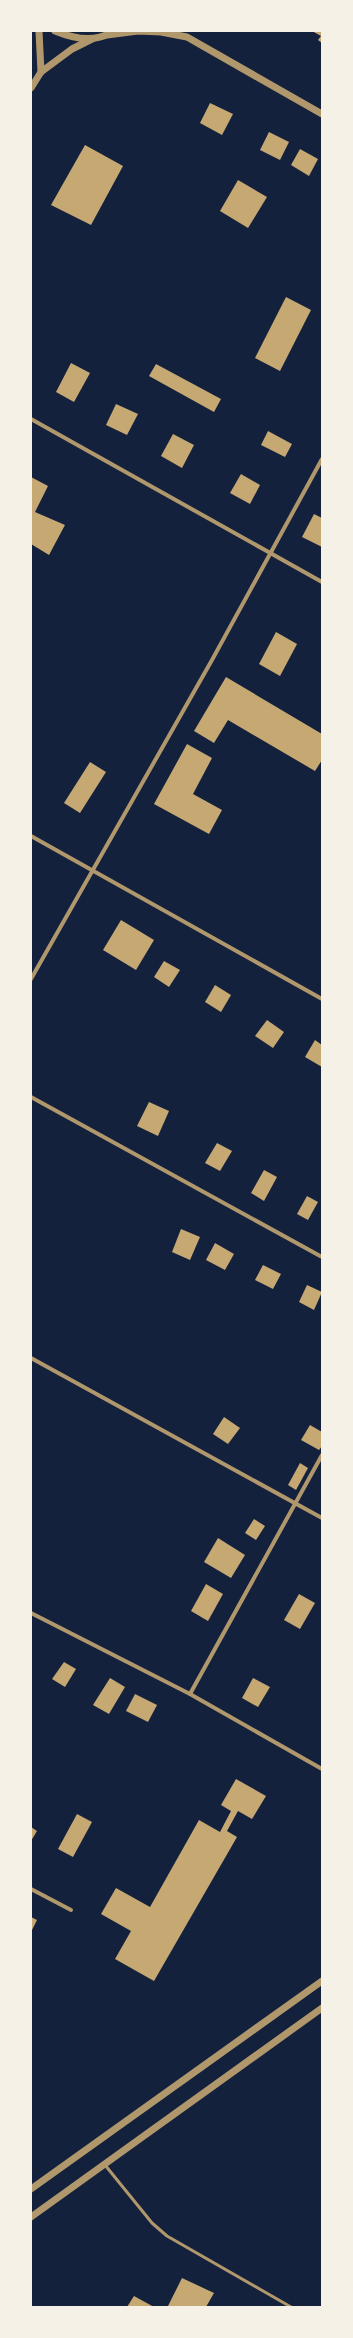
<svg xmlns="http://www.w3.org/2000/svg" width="353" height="2338" viewBox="0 0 353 2338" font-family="Lora,serif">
<rect width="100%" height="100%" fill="#14213d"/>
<!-- building -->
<g fill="#c6a872">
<polygon points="312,31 322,31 322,43 318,40 321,36"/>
<polygon points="210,103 233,114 222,135 200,123"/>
<polygon points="269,132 289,142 280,160 260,150"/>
<polygon points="85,145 123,166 91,225 51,205"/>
<polygon points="300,149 318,159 309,176 291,165"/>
<polygon points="238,180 267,197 248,228 220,211"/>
<polygon points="286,297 311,310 280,371 255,358"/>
<polygon points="71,363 90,373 74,402 56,392"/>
<polygon points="156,364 221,399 214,412 149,376"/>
<polygon points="116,404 138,414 127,435 106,425"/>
<polygon points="268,431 292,444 285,457 261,445"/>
<polygon points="173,434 194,445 182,468 161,456"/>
<polygon points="241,474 260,485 250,504 230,493"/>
<polygon points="31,477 48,486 35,512 65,525 49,555 31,544"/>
<polygon points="314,514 322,518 322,547 302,537"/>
<polygon points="276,632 297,644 280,676 259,664"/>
<polygon points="226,677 322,734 322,760 315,771 228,720 214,743 194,731"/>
<polygon points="187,744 212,758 193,794 222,810 209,834 154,804"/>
<polygon points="90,762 106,772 80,813 64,803"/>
<polygon points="121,920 154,940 136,970 103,950"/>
<polygon points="164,961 180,970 169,987 154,977"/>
<polygon points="215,985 231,995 221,1012 205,1002"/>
<polygon points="267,1020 284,1032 273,1048 255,1036"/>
<polygon points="315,1040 322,1045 322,1067 305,1057"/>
<polygon points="149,1102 169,1111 158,1136 137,1126"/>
<polygon points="217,1143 232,1151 220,1171 205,1163"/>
<polygon points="264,1170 277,1177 264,1201 251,1193"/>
<polygon points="307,1196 318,1202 308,1220 297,1214"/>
<polygon points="181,1229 200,1237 190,1260 172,1252"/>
<polygon points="215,1243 234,1254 225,1270 206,1260"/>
<polygon points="263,1265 281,1274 273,1289 255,1280"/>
<polygon points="307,1285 322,1292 314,1310 299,1302"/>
<polygon points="224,1417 240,1428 228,1444 213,1434"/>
<polygon points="310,1425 322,1432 322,1446 319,1450 301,1440"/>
<polygon points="300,1463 308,1468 296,1490 288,1485"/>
<polygon points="254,1519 265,1526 256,1540 245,1533"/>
<polygon points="218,1538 245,1555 231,1578 204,1562"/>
<polygon points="206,1584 223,1594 208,1621 191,1611"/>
<polygon points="299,1594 315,1603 300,1629 284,1620"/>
<polygon points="64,1662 76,1669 65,1687 52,1679"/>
<polygon points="110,1678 125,1687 109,1714 93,1705"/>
<polygon points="253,1678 270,1687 258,1707 242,1698"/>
<polygon points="135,1694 157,1705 148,1722 126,1711"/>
<polygon points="236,1779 266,1796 252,1819 238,1811 227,1831 237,1837 154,1981 115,1959 131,1931 101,1914 116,1888 150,1907 199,1820 220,1832 231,1811 221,1805"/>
<polygon points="77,1814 92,1822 73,1857 58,1849"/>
<polygon points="31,1827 37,1831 31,1841"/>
<polygon points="31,1917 37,1920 31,1932"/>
<polygon points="182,2278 214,2293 206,2307 168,2306"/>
<polygon points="134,2296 154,2307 127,2307"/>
</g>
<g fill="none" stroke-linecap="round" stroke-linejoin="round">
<!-- service -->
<polyline stroke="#b1986c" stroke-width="3" points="105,2165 152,2223 167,2236 291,2307"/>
<!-- minor -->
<g stroke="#b1986c" stroke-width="4">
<polyline points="31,419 322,582"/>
<polyline points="31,836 322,999"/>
<polyline points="31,979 212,660 322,459"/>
<polyline points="31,1097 322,1257"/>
<polyline points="31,1358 322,1518"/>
<polyline points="31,1613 190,1694 322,1769"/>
<polyline points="190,1694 322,1455"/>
<polyline points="31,1889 71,1910"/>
</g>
<!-- tertiary -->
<g stroke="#b1986c" stroke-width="7">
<polyline points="39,31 41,72"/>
<path d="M55,31C72,38 93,43 110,33"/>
<polyline points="107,35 138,31 161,32 187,37 322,114"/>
<polyline points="31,88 41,72 72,49 92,39"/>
<polyline points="31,2189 322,1981"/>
<polyline points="31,2217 322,2008"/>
</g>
</g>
<!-- border -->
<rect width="353" height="2338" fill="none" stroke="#f6f1e7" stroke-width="64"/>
</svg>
